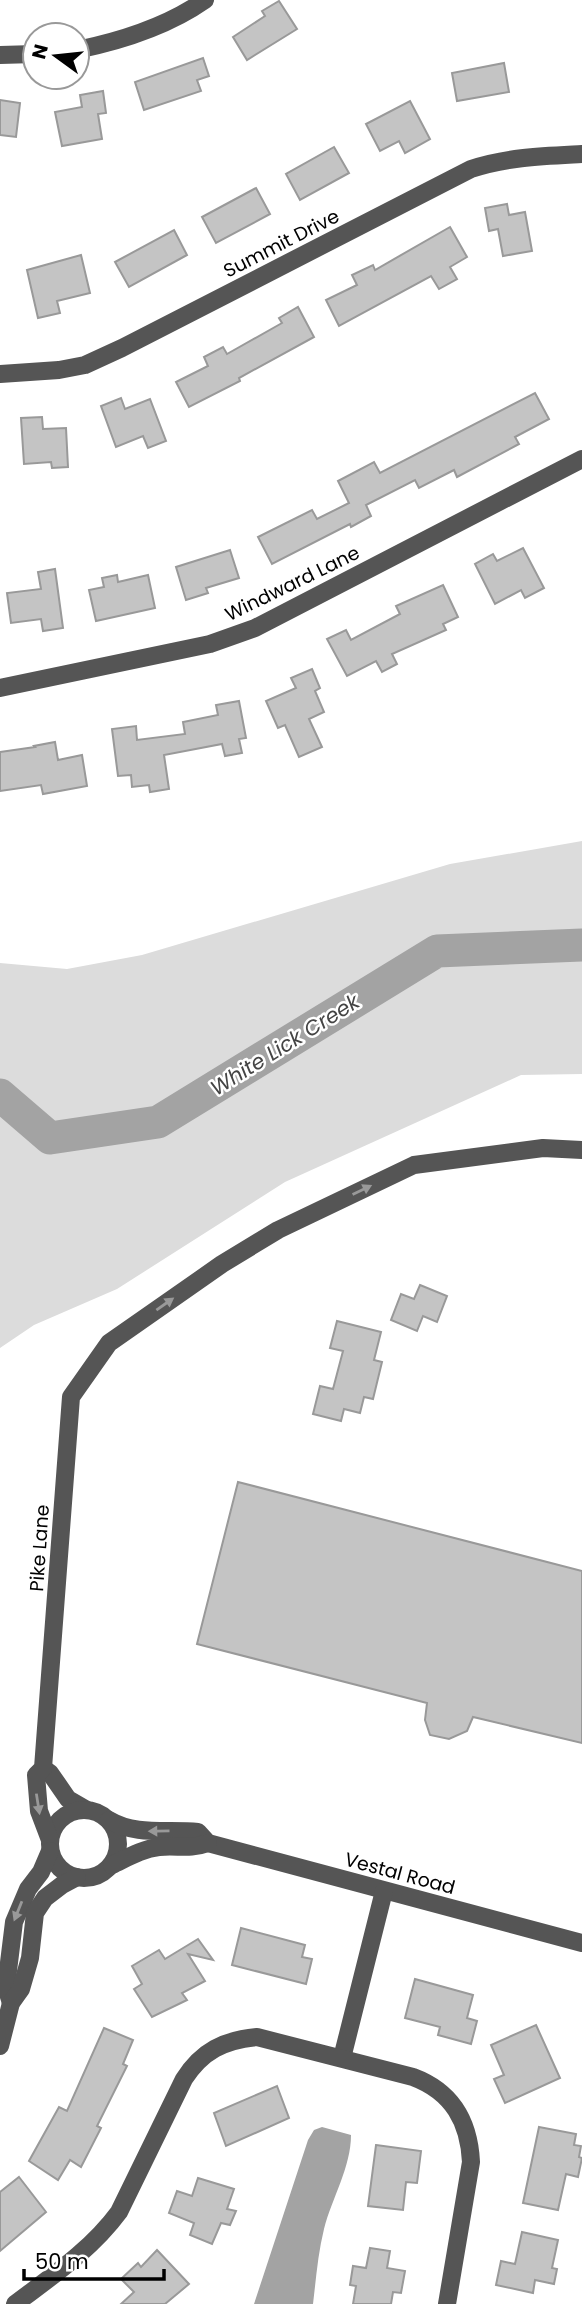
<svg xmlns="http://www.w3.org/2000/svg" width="582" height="2304" viewBox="0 0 582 2304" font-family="Poppins,sans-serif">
<rect width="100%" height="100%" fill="#fff"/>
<!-- green -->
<polygon fill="#dcdcdc" points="582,841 582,1074 521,1075 285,1182 117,1289 34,1325 0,1348 0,963 67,969 142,955 450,864"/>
<!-- water -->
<path fill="#a3a3a3" d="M322,2127L351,2135C351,2167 332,2198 324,2229C318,2253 316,2279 313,2304H254L308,2140L314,2130Z"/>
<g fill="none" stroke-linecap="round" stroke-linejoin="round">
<!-- river -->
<polyline stroke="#a3a3a3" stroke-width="33" points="0,1095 50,1138 158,1122 437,951 582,945"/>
</g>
<!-- building -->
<g fill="#c4c4c4" stroke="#999" stroke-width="2">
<polygon points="279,1 297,29 247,60 233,37 265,16 262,11"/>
<polygon points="203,58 209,76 197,80 201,91 144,110 135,82"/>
<polygon points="504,63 509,92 457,101 452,73"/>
<polygon points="103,91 106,113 98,114 102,139 62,146 55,112 82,107 80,95"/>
<polygon points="0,100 20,103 16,137 0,135"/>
<polygon points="410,101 430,139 405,153 399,141 380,151 366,124"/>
<polygon points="334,147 349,173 300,200 286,174"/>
<polygon points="256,188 270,214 216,243 202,217"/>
<polygon points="507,204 509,215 525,212 532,251 503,256 498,229 489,231 485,208"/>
<polygon points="450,227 467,257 450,267 457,279 439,289 431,276 339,326 326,300 357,285 352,275 373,265 375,270"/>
<polygon points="174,230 187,255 129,287 115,262"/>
<polygon points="81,255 90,293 57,301 60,313 38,318 27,270"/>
<polygon points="298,307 314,337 239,378 240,381 189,407 176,382 208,366 204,357 223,347 227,354 282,323 279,318"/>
<polygon points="535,393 549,419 515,437 519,444 457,477 454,470 419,488 415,480 366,505 371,516 351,527 350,524 272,564 258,537 312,510 317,519 349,503 338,481 374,462 380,473"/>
<polygon points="121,398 125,409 150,399 166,441 148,448 143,436 116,447 101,406"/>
<polygon points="42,417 43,429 66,428 68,467 52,468 51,462 24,464 21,418"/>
<polygon points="523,548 544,588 525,598 521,590 495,604 475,564 493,554 497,561"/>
<polygon points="230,550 239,578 206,588 208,593 186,600 176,567"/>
<polygon points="55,569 63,628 43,631 41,619 11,623 7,593 41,589 38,572"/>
<polygon points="117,575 118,582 148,575 155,608 96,621 89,590 104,587 102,578"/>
<polygon points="443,585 458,617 443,624 446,630 392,654 397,664 382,672 376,661 347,676 327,639 346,630 351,640 400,614 396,606"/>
<polygon points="312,669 320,688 315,691 324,712 309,719 322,747 299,757 285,725 278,728 266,701 296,688 291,678"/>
<polygon points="239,701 246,738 239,739 242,753 225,756 222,744 164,755 169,789 150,792 149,785 132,787 131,775 118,776 112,729 136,726 137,740 185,734 183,722 218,715 216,705"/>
<polygon points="55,742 58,760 82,755 87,786 43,794 41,785 0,791 0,752 35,747 34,746"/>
<polygon points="420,1285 447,1296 437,1322 423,1316 417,1331 391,1320 401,1294 414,1299"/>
<polygon points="337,1321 381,1332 374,1360 382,1362 373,1399 364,1397 360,1413 344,1409 341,1421 313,1414 320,1386 333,1389 343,1351 330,1348"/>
<polygon points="238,1482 582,1571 582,1743 473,1717 467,1731 449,1739 430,1735 425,1720 427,1703 197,1644"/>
<polygon points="241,1928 305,1945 302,1957 312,1959 306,1984 232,1965"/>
<polygon points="198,1939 213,1960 188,1954 205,1981 182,1993 187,2000 152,2017 134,1989 142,1984 132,1966 159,1950 165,1959"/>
<polygon points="415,1979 473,1995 467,2018 477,2021 471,2044 438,2035 440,2027 405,2018"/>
<polygon points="536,2025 560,2078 505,2103 494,2079 504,2075 491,2045"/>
<polygon points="104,2028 133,2040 123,2064 127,2066 97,2126 101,2128 81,2167 70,2160 58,2180 29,2161 59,2107 67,2111"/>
<polygon points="277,2086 289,2118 226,2146 214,2113"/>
<polygon points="539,2127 576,2134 574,2145 581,2146 579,2157 582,2158 578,2177 566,2174 558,2210 523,2203"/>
<polygon points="376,2145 421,2151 417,2183 406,2182 403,2210 368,2206"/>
<polygon points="19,2177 46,2212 0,2251 0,2192"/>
<polygon points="198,2178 234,2189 227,2209 236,2211 230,2225 221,2223 212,2244 190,2235 194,2223 169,2213 177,2191 192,2196"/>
<polygon points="522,2232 558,2240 552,2268 557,2269 554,2284 535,2280 533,2293 496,2285 501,2261 515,2264"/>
<polygon points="370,2248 390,2251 387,2268 405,2271 401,2293 393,2292 391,2304 353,2304 356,2286 350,2285 353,2266 366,2268"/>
<polygon points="157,2250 189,2284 165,2304 121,2304 134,2292 121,2279 138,2263 141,2267"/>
</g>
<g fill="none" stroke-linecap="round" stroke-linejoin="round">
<!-- minor -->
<g stroke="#555" stroke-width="18">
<path d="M77,50C121,41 168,26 205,0"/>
<polyline points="0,55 35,54"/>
<path d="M0,374L59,370L85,365L122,348L471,169C507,157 544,156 582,154"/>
<polyline points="0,688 210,644 255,628 582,459"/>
<polyline points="43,1768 50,1773 68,1799 87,1810"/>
<circle cx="84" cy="1844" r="34"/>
<path d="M109,1820C136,1836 167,1829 198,1832L208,1843L582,1943"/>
<polyline points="50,1840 39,1811 36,1775 43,1768 71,1397 109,1343 222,1264 278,1230 414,1165 543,1148 582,1150"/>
<path d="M112,1865C127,1858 142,1849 159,1847C179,1845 188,1850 208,1843"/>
<polyline points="11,2003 6,1987 14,1922 28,1889 41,1872 50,1851"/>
<polyline points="0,2046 11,2003 21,1989 30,1958 35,1913 45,1898 62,1885 77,1877"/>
<polyline points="342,2058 384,1891"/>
<path d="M15,2304C52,2276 91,2250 119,2212L184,2079C202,2051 224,2040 257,2037L413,2077C453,2092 469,2122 471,2162L447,2304"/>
</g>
</g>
<!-- one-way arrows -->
<defs><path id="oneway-solid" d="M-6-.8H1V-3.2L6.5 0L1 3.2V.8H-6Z" transform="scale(1.75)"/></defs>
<g fill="#999">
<use href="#oneway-solid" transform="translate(362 1190) rotate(-26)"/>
<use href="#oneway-solid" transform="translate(165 1304) rotate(-35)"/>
<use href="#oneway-solid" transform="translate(38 1804) rotate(81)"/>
<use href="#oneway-solid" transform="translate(159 1831) rotate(179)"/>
<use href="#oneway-solid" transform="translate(18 1911) rotate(112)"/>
</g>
<g text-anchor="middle" stroke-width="5" stroke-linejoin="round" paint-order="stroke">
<!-- street labels -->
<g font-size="19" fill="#000" stroke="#fff">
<text transform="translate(281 243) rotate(-27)" y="7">Summit Drive</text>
<text transform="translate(292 583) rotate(-26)" y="7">Windward Lane</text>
<text transform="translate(39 1548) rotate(-86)" y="7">Pike Lane</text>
<text transform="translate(400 1873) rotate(15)" y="7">Vestal Road</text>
</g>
<!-- water labels -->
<g font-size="21" font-style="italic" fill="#444" stroke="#fff">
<text transform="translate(285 1045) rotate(-32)" y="7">White Lick Creek</text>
</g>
</g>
<!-- north arrow -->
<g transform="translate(56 56) rotate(285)"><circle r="33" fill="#ffffff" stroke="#999999" stroke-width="2"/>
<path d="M0-5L12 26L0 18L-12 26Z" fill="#000000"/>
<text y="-10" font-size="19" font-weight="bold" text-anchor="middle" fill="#000000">N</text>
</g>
<!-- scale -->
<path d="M24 2269v10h140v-10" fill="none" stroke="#000000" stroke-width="3.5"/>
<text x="35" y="2269" font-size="21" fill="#000000" stroke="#ffffff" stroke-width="5" paint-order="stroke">50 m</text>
</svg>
